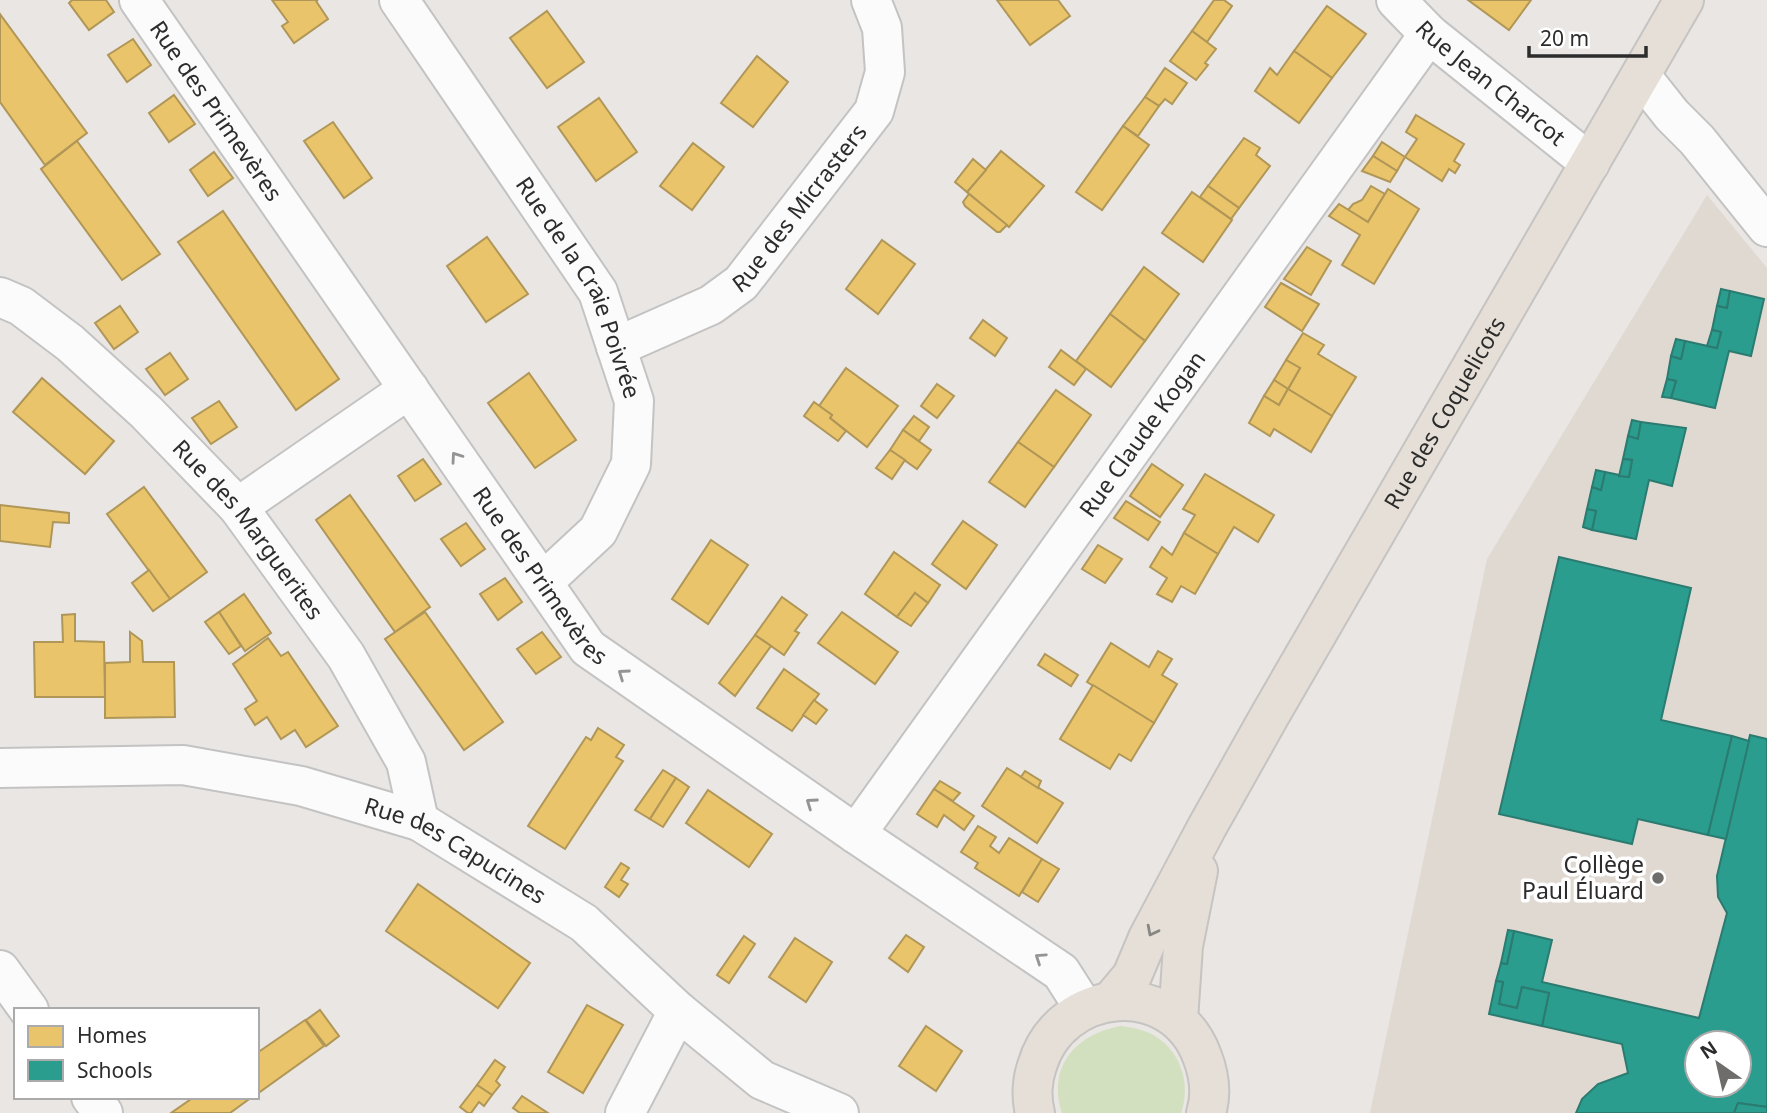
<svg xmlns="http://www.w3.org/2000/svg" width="1767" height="1113" viewBox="0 0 1767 1113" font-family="'Noto Sans',sans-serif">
<rect width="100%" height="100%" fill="#e9e6e3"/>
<!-- education -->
<path fill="#e0d9d1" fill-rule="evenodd" d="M1707,195L1767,268V1113H1370L1487,559ZM1697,1043H1739V1085H1697Z"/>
<!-- green -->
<path fill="#d2e0c0" d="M1121,1026C1134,1028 1147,1030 1158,1038C1182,1054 1191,1087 1181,1113H1062C1047,1066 1076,1034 1121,1026Z"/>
<!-- homes -->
<g fill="#e9c46a" stroke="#b09657" stroke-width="2">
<polygon points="72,0 106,0 114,12 89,30 69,3"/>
<polygon points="272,0 318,0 316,1 328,19 294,43 282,26 288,22"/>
<polygon points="997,0 1058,0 1070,16 1030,45"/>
<polygon points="1214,0 1224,0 1232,6 1207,42 1192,31"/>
<polygon points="1468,0 1531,0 1509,30"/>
<polygon points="1327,6 1366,34 1332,78 1294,51"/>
<polygon points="547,11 584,62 547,88 510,38"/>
<polygon points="0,14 87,133 45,165 0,102"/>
<polygon points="1192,31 1216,49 1205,63 1208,65 1196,80 1170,61"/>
<polygon points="133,39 151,65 127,82 108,55"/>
<polygon points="1294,51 1332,78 1299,123 1255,91 1270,68 1277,75"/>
<polygon points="757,56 788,82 753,127 721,103"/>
<polygon points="1165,68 1187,83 1172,104 1165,99 1159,106 1145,97"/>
<polygon points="174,95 195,124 169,142 149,113"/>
<polygon points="1145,97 1159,106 1138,136 1123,126"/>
<polygon points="599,98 637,152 596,181 558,127"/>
<polygon points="1416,115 1464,144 1454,161 1460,165 1455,173 1449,169 1442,181 1405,157 1417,139 1406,132"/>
<polygon points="333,122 372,178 344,198 304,141"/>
<polygon points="1123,126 1149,145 1102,210 1076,192"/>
<polygon points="1244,138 1260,148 1256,155 1270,166 1239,208 1208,186"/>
<polygon points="77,141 160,254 122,280 41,169"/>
<polygon points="1382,142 1405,157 1397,171 1373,156"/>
<polygon points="693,143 724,167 692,210 660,186"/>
<polygon points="1001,151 1044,186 1009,227 967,192"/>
<polygon points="214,152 233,178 208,196 190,170"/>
<polygon points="1373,156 1397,171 1390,182 1362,171"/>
<polygon points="973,159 986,170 967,192 955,182"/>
<polygon points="1208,186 1239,208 1231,219 1200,197"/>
<polygon points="1371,186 1385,194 1368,222 1348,210 1353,204 1362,200"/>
<polygon points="1388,189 1419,209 1374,284 1342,265 1360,235 1329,216 1339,204 1368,222"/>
<polygon points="1192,192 1232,220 1203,262 1162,233"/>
<polygon points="969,194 1007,225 1000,232 997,232 965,206 963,202"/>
<polygon points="223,211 339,379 296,410 178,242"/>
<polygon points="487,237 528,294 486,322 447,266"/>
<polygon points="882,240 915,264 878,314 846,289"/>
<polygon points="1307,247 1331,261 1311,295 1284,279"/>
<polygon points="1144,267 1179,294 1145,341 1110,314"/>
<polygon points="1281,283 1319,304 1302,331 1265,307"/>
<polygon points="120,306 138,332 114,349 95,323"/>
<polygon points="1110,314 1145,341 1111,387 1076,361"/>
<polygon points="983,320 1007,338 995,356 970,338"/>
<polygon points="1303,333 1324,345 1318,354 1356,377 1332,416 1288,389 1300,368 1286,360"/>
<polygon points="1061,350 1086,369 1074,385 1049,367"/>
<polygon points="170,353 188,379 165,395 146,369"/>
<polygon points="1286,360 1300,368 1288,389 1274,380"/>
<polygon points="846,368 898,406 867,447 830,418 832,415 819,406"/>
<polygon points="529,373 576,440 535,468 488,403"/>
<polygon points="42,378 114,441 85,474 13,412"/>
<polygon points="1274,380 1288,389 1279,405 1264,396"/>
<polygon points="937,384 954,396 937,418 921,406"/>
<polygon points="1288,389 1332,416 1311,452 1274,429 1270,436 1249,423 1264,396 1279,405"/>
<polygon points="1056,390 1091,415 1054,467 1018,442"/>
<polygon points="219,401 237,427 211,444 192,418"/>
<polygon points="814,402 832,415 830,418 846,431 838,441 804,416"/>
<polygon points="914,416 929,427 919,441 903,430"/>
<polygon points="903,430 931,450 917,469 890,450"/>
<polygon points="1018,442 1054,467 1025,507 989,482"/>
<polygon points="890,450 905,460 892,479 876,468"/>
<polygon points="423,459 441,484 415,501 398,476"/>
<polygon points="1152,464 1183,485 1160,517 1130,496"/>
<polygon points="1205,474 1274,515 1258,542 1234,527 1218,554 1184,533 1195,515 1183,509"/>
<polygon points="144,487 207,572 170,599 107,514"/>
<polygon points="350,495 430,607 395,632 316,520"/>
<polygon points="1126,501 1160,522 1148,540 1114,518"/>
<polygon points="0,505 69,513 69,523 53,522 50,547 0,541"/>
<polygon points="963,521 997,545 966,589 932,564"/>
<polygon points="466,523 485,549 461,566 441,539"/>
<polygon points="1184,533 1218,554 1195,594 1181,586 1172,602 1157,594 1167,578 1150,567 1162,547 1172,555"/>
<polygon points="711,540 748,565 708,624 672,599"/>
<polygon points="1098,545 1122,559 1105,583 1082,569"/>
<polygon points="894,552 940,585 928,603 915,593 897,617 865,594"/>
<polygon points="149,570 170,599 153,611 132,583"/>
<polygon points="505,578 522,602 498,620 480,594"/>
<polygon points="915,593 928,603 911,626 897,617"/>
<polygon points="244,594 271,633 245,651 219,612"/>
<polygon points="782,597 807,615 795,631 799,633 784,655 755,635"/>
<polygon points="219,612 241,646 229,654 205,622"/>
<polygon points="425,612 503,722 464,750 385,639"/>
<polygon points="842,612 898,652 875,684 818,643"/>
<polygon points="75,614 75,641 104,642 105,697 35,697 34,642 63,642 62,615"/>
<polygon points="130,632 142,641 143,662 174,662 175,717 105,718 105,663 130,662"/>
<polygon points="542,632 561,657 536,674 517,649"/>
<polygon points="755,635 771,646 735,696 719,683"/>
<polygon points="268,638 281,656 288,652 338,726 306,747 295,730 281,739 267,717 255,725 245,709 257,701 233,664"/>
<polygon points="1111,643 1149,667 1158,651 1172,659 1162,675 1177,684 1154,723 1087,682"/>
<polygon points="1045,654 1078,675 1071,686 1038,665"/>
<polygon points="784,669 819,694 792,731 757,708"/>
<polygon points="1093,685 1154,723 1131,761 1119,754 1110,769 1060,739"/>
<polygon points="814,700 827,710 816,724 803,715"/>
<polygon points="598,728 624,745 616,757 623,761 565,849 528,826 586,737 591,740"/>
<polygon points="1007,768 1063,803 1037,843 982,806"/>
<polygon points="663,770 676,778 650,819 635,810"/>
<polygon points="1025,771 1041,781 1038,788 1021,777"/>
<polygon points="676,778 689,787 663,827 650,819"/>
<polygon points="940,781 960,793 953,801 934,789"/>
<polygon points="934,789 974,816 964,830 944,815 937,827 917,814"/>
<polygon points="708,790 772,834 749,867 686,823"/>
<polygon points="978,826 996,837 990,846 999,853 1009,838 1042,859 1019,896 975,868 978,863 961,852"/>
<polygon points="1042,859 1059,869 1038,902 1022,892"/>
<polygon points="621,863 629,868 621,880 628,884 619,897 605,887"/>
<polygon points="418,884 530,963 498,1008 386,931"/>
<polygon points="906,935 924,947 908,972 889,958"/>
<polygon points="744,936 755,944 729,983 717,975"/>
<polygon points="795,938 832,962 806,1002 769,977"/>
<polygon points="587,1005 623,1025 583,1093 548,1072"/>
<polygon points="320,1010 339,1036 326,1046 306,1020"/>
<polygon points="305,1020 324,1046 257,1094 257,1053"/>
<polygon points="926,1026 962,1051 936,1091 899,1066"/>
<polygon points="495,1060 505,1067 496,1081 500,1085 492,1095 477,1085"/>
<polygon points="477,1085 492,1095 484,1106 479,1102 471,1113 468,1113 460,1107"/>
<polygon points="522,1096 548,1113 520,1113 513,1108"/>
<polygon points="194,1097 252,1097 230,1113 171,1113"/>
</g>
<!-- schools -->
<g fill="#2a9d8f" stroke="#2b7b71" stroke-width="2" fill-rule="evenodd">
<polygon points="1721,289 1730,291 1727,308 1717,306"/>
<polygon points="1730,291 1764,299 1751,356 1729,351 1715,408 1671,398 1676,381 1667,379 1671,356 1681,359 1685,341 1717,348 1721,332 1712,330 1717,306 1727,308"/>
<polygon points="1712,330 1721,332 1717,348 1707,346"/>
<polygon points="1676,339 1685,341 1681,359 1671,356"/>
<polygon points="1667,379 1676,381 1671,398 1662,397"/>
<polygon points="1632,420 1641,422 1638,439 1628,436"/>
<polygon points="1641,422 1686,428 1672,486 1649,480 1636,539 1592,530 1596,511 1587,509 1592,487 1601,490 1605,472 1629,477 1632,460 1623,459 1628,436 1638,439"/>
<polygon points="1623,459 1632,460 1629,477 1619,476"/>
<polygon points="1596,470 1605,472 1601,490 1592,487"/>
<polygon points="1587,509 1596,511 1592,530 1583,527"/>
<polygon points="1559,557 1691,588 1661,720 1732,736 1708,835 1638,819 1632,844 1499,814"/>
<path d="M1750,735L1767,739V1107L1738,1103L1734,1113H1576L1582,1099L1598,1084L1628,1073L1622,1044L1542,1026L1549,993L1522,987L1517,1008L1499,1004L1503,982L1496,981L1501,963L1507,964L1514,931L1552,940L1542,982L1699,1018L1727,913L1718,897L1717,876ZM1697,1043H1739V1085H1697Z"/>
<polygon points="1732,736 1749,741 1726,839 1708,835"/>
<polygon points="1508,930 1514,931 1507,964 1501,963"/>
<polygon points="1496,981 1503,982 1499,1004 1517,1008 1522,987 1549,993 1542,1026 1489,1014"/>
<polygon points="1738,1103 1767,1107 1767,1113 1734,1113"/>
</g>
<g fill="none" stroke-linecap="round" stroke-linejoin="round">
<!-- minor casing -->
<g stroke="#c4c3c3" stroke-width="42">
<g id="minor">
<path id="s1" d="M139,0L588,648L856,834L1061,972L1084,1008"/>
<path id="s2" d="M399,0L598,292L634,401L631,464L598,531L543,582"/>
<path id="s3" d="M1396,0L1429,34L1590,163"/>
<polyline points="1641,76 1672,115 1697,140 1767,227"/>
<path id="s4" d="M0,297L21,306L70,343L146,412L238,507L346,656L406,762L419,821"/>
<path id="s5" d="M616,347L711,305L741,283L874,111L885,72L882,28L871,0"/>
<polyline points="238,507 409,389"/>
<path id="s6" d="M0,768L183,765L301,786L419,821L584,923L678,1011L762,1080L839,1113"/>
<path id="s7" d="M856,834L1429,34"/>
<polyline points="0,970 29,1010"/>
<polyline points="91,1097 103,1113"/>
<polyline points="625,1113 678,1011"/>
</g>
</g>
<!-- major casing -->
<g stroke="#c5c4c2" stroke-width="42">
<g id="major">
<path id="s8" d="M1111,1001L1132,976L1148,938L1207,827L1270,715L1684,0"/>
<polyline points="1178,1020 1183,946 1198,871"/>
<path d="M1035,1113C1031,1098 1032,1080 1037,1066C1060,987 1172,976 1202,1056C1209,1074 1212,1094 1206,1113"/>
</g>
</g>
<!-- minor -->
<use href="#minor" stroke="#fcfbfb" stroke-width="38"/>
<!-- major -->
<use href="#major" stroke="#e5dfd7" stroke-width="38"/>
</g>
<!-- one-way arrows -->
<defs><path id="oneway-chevron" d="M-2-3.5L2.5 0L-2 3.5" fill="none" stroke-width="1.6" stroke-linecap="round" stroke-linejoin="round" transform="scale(1.75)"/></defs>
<g stroke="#949494">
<use href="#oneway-chevron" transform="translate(456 457) rotate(-125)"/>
<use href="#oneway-chevron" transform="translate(623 674) rotate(-145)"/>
<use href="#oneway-chevron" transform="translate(811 803) rotate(-145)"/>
<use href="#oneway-chevron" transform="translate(1040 958) rotate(-146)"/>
</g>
<use stroke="#888682" href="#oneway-chevron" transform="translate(1152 931) rotate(117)"/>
<!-- markers -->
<circle fill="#6e6d6c" stroke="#fff" stroke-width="2.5" cx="1658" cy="878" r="7"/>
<g text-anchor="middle" stroke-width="7" stroke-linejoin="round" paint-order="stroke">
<!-- street labels -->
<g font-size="23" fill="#2c2c2c" stroke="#fff">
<text dy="8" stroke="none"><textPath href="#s3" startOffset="126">Rue Jean Charcot</textPath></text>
<text dy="8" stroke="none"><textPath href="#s1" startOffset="135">Rue des Primevères</textPath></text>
<text dy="8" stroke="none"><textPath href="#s5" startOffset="236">Rue des Micrasters</textPath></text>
<text dy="8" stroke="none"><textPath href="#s2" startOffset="341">Rue de la Craie Poivrée</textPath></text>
<text dy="8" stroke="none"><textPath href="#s8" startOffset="677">Rue des Coquelicots</textPath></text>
<text dy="8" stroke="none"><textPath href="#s7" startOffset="492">Rue Claude Kogan</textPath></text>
<text dy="8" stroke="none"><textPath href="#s4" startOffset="343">Rue des Marguerites</textPath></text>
<text dy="8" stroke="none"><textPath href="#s1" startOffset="702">Rue des Primevères</textPath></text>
<text dy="8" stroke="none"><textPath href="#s6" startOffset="471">Rue des Capucines</textPath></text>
</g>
<!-- poi labels -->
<g font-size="23" fill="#2c2c2c" stroke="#fff" text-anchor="end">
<text x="1644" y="873">Collège<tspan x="1644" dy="26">Paul Éluard</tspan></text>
</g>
</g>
<!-- legend -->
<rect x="14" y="1008" width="245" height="91" fill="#ffffff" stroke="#ababab" stroke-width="2"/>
<rect x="28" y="1026" width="35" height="21" fill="#e9c46a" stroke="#ababab" stroke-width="2"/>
<text x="77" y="1043" font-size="21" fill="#2c2c2c">Homes</text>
<rect x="28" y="1060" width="35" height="21" fill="#2a9d8f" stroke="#ababab" stroke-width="2"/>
<text x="77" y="1078" font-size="21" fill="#2c2c2c">Schools</text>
<!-- north arrow -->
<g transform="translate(1718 1064) rotate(326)"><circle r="33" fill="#ffffff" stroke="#ababab" stroke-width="2"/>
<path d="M0-5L12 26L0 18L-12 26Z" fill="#6e6d6c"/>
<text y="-10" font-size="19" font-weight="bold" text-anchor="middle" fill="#2c2c2c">N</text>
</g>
<!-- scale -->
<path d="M1529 46v10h117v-10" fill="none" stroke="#2c2c2c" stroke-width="3.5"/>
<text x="1540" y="46" font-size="21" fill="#2c2c2c" stroke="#ffffff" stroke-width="5" paint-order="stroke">20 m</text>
</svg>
